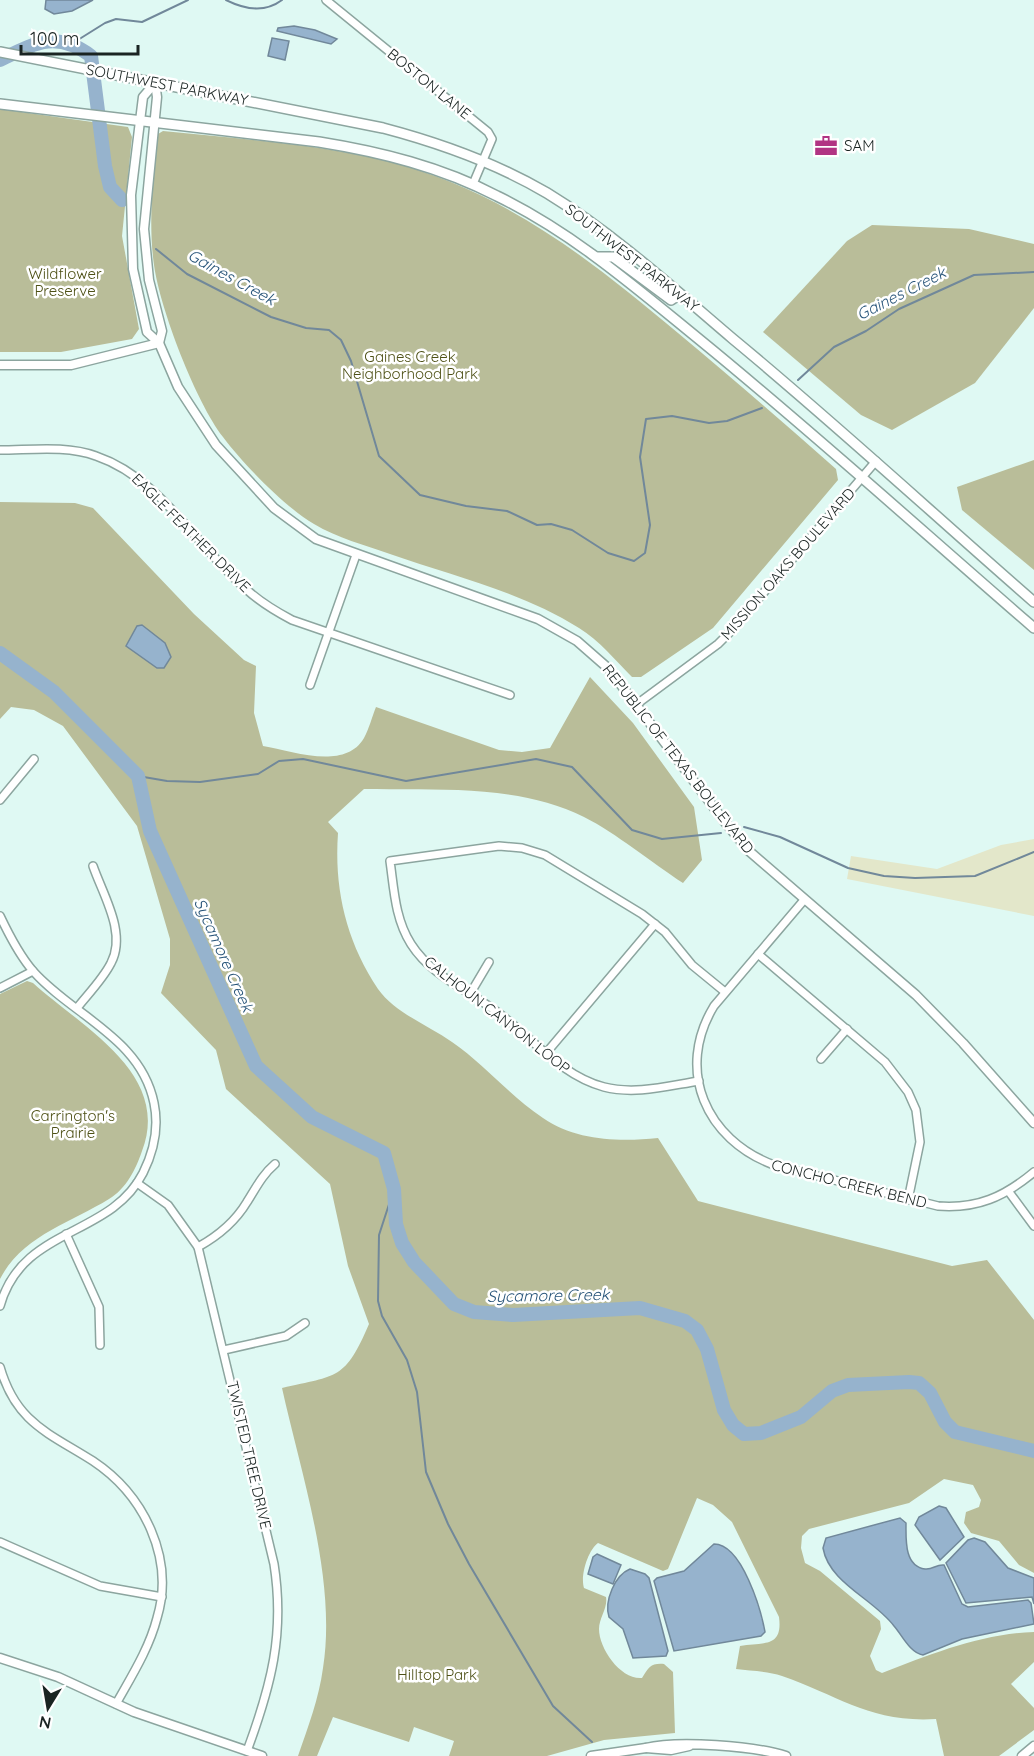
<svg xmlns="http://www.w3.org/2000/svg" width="1034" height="1756" viewBox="0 0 1034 1756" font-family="Quicksand,sans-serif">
<rect width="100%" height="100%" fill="#dff9f3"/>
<!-- green -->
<polygon fill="#e3e7ca" points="1034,839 1034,916 847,879 851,856 937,869 1001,845"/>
<!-- forest -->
<g fill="#b9bd99">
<polygon points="0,109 128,127 132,137 122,236 139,329 132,339 61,352 0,352"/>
<path d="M163,131C237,139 315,143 387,161C504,191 587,257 678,333C731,377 784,423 836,469L838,480L713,628L641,677H632C616,661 599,640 579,628C522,592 453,576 390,554C365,545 337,538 314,524C285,507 243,464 223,437C196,402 160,309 154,265C148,222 153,177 158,134Z"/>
<polygon points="872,225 969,229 1034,244 1034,308 975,383 892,430 861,415 763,332 847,241"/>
<polygon points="1034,460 1034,570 962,510 957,487"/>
<path d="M0,502L75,503L93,508L194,614L244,660L256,666L254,713L263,746C292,751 345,771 364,738C369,729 372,717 376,707L499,750L522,752L550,748L590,677L633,723L694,807L702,860L683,883C652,863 616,833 584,817C518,784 436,790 364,789L328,822L338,833C334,889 346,941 378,989C395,1013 428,1025 452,1042C484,1064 510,1096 543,1118C576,1141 620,1142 658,1138L698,1201L952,1266L987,1260L1034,1320V1573L1019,1565L999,1541L971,1533L964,1523L966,1512L979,1507L981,1500L973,1485L944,1479L909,1503L809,1529L802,1536L801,1548L805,1563L820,1571L880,1621L881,1629L870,1656L876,1670L882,1673C932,1654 980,1634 1034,1632V1662L1011,1684L1034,1708V1730L999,1756H944L936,1719C870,1723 840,1696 782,1676C768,1671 751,1671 736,1669L740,1646C764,1642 783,1648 779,1617L732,1522L713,1505L697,1498L668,1569L663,1571L598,1543C588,1550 580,1576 584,1588L606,1597C608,1608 599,1618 599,1629C599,1649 621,1680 642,1678C649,1667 651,1663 664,1664L673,1672L675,1733L604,1740L547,1756H449L454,1741L414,1727L409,1742L333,1717L317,1756H298C308,1727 319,1698 323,1668C337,1580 301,1474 282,1388C338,1375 345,1380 369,1324L348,1266L330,1184L226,1089L216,1050L161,993L170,965V939L137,826L63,726L34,710L11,707L0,719Z"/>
<path d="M27,981L33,983C80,1026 172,1073 142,1151C136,1169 126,1189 109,1199C70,1223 22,1236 0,1279V994Z"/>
</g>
<!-- water -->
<g fill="#96b3cd" stroke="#71889a" stroke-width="1.5">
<polygon points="46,0 93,0 72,11 54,14 45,9"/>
<polygon points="294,26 315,30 337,39 331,44 277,31 278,28"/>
<polygon points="272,38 289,41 285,60 268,56"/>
<polygon points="142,625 165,643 171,657 164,668 157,668 126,646 137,626"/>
<polygon points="939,1506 946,1508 964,1537 940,1560 915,1525 919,1517"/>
<path d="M900,1518L906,1523C906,1539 904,1566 925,1569C933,1570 936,1564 944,1565L962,1604L968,1607L1028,1600L1031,1603L1034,1624L962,1639L923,1655C910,1653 902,1635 894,1626C874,1599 829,1583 823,1548L826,1538Z"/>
<polygon points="974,1538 985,1542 1008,1568 1034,1578 1034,1604 1032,1597 966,1603 946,1563 968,1540"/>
<path d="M714,1544C742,1544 761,1610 765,1632L761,1636L674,1651L654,1581L657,1578L684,1571Z"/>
<polygon points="597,1554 621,1565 613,1584 588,1574 593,1557"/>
<path d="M630,1569L645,1574L649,1578L668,1651L666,1656L633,1658L623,1629L609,1617C604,1601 615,1575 630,1569Z"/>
</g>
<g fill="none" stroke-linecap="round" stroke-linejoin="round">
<!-- stream -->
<g stroke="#71889a" stroke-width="2">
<path d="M226,0C244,9 265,13 282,0"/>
<polyline points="73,43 105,23 116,19 142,22 188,0"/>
<polyline points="156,249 187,274 271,317 306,328 329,330 341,340 351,361 379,456 420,495 466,506 507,511 537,525 551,524 572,530 608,553 634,561 645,553 650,525 640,457 646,419 672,416 709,423 727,421 762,408"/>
<polyline points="798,380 834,347 866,331 899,309 974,275 1034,272"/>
<polyline points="138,776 167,781 200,782 258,774 279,761 303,759 406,781 536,759 572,767 632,830 662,839 721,833"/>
<polyline points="744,827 780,837 848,868 884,876 915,878 975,876 1034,852"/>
<polyline points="394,1189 379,1235 378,1301 382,1316 407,1360 417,1392 426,1472 448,1524 469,1564 553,1706 592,1742"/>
</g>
<!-- river -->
<g stroke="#96b3cd" stroke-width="14">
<path d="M0,60C35,43 56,30 91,56L105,166L110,187L122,200"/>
<polyline points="0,653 54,692 138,776 150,831 256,1066 312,1117 384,1153 394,1189 396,1224 402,1243 414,1262 454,1304 474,1312 513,1315 640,1308 685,1321 697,1330 707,1349 724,1410 733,1425 744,1434 761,1433 801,1417 832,1391 848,1385 909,1382 919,1383 930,1393 945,1422 955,1432 1034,1451"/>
</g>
<!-- minor casing -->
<g stroke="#8ca59f" stroke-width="10">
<g id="minor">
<polyline points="326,0 488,132 492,139 473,184"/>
<path d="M0,450C30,450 67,445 96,456C161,478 196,546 246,589C260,602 275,611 292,620L510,695"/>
<polyline points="310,685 356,555"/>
<polyline points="637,704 718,644 730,632 876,461"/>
<polyline points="0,800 34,759"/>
<path d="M804,900L714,1006C675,1070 706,1140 774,1165L938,1206C977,1209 1004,1197 1034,1172"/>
<path d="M0,916C9,935 19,955 33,971C73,1016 141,1038 154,1103C159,1127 154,1151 143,1173C110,1238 22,1226 0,1306"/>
<polyline points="758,954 885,1062 908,1092 916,1110 920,1142 908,1200"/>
<polyline points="0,988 33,971"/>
<polyline points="470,994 489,962"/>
<path d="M77,1008C88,994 103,979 111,963C127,933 103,895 93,866"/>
<polyline points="547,1052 655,924"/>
<polyline points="821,1059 847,1029"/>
<path d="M699,1081C667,1086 635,1095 604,1087C562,1076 533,1039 500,1014C470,991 432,977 411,944C395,919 394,889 390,861L499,846L522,848L545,855L642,914L665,932L692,965L725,992"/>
<path d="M137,1183L168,1205L198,1247L274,1564C285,1634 271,1686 247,1751"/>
<polyline points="1009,1192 1034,1226"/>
<polyline points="66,1234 99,1307 100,1345"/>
<path d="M198,1247C218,1236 235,1222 247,1202C256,1188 262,1175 275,1164"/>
<polyline points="224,1350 286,1336 305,1323"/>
<path d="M0,1367C16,1423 49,1433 93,1461C144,1495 175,1558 157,1618C149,1649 131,1677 116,1704"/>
<polyline points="0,1542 100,1586 162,1597"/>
</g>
</g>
<!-- tertiary casing -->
<g stroke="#8ca59f" stroke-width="11">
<g id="tertiary">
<polyline points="155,83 143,97 140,121 131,195 133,269 147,332 159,343 178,387 216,445 274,508 316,539 538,619 577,641 609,669 724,821 749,851 916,995 963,1043 1034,1123"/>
<polyline points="155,83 157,97 144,229 149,280 162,331 159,343"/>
<polyline points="0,365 71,365 159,343"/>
<polyline points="0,1658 58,1677 134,1712 262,1756"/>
<path d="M689,1746L671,1750L646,1748C678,1740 754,1746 786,1756"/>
<polyline points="591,1756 646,1748"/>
<polyline points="1022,1756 1034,1746"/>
</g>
</g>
<!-- secondary casing -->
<g stroke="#8ca59f" stroke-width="12">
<g id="secondary">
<path d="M0,52L383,128C440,143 496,163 547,193C614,234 673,288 733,339C836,424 933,514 1034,602"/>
<path d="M0,104L319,142C381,152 441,167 497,196C573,233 635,287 700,340C814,433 923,532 1034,628"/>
<polyline points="598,257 613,257 671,300 680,294"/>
</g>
</g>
<!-- minor -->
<use href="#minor" stroke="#fff" stroke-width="7"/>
<!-- tertiary -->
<use href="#tertiary" stroke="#fff" stroke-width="8"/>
<!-- secondary -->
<use href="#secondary" stroke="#fff" stroke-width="9"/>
</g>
<!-- icons -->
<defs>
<g id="office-bare" transform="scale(1.8)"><path d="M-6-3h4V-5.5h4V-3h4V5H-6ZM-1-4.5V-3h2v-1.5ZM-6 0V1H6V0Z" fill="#b13483" stroke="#fff" stroke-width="2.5" paint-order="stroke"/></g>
</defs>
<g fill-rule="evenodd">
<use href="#office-bare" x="826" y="146"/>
</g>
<g text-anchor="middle" stroke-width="5" stroke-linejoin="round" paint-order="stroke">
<!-- street labels -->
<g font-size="15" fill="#1a2422" stroke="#fff">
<text transform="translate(429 84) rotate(39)" y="5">BOSTON LANE</text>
<text transform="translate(167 85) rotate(11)" y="5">SOUTHWEST PARKWAY</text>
<text transform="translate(632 258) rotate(38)" y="5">SOUTHWEST PARKWAY</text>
<text transform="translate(191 533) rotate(45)" y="5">EAGLE FEATHER DRIVE</text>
<text transform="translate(788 564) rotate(-49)" y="5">MISSION OAKS BOULEVARD</text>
<text transform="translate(678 759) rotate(52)" y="5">REPUBLIC OF TEXAS BOULEVARD</text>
<text transform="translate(497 1015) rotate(38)" y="5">CALHOUN CANYON LOOP</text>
<text transform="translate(849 1184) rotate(14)" y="5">CONCHO CREEK BEND</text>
<text transform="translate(249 1455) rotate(77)" y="5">TWISTED TREE DRIVE</text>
</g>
<!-- poi labels -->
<g font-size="15" fill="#1a2422" stroke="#fff" text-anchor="start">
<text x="844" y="151">SAM</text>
</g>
<!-- park labels -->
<g font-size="15" fill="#4e5116" stroke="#fff">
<text x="65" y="279">Wildflower<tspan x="65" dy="17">Preserve</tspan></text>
<text x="410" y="362">Gaines Creek<tspan x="410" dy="17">Neighborhood Park</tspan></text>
<text x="73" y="1121">Carrington's<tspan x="73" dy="17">Prairie</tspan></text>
<text x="437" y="1680">Hilltop Park</text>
</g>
<!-- water labels -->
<g font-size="16" font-style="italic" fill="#275479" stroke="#fff">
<text transform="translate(232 277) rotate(29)" y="6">Gaines Creek</text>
<text transform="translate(901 293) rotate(-27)" y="6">Gaines Creek</text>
<text transform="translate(224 955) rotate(66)" y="6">Sycamore Creek</text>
<text transform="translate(548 1295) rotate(-1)" y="6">Sycamore Creek</text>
</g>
</g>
<!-- north arrow -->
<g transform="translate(48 1708) rotate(191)" stroke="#ffffff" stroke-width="4.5" paint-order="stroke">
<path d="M0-4.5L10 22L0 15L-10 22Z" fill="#1a2422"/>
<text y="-9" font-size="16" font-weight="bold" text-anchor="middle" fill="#1a2422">N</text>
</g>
<!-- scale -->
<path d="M21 45v9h117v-9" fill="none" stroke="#1a2422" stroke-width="3"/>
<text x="30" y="45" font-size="18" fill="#1a2422" stroke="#ffffff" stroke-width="4.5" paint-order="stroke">100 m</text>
</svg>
